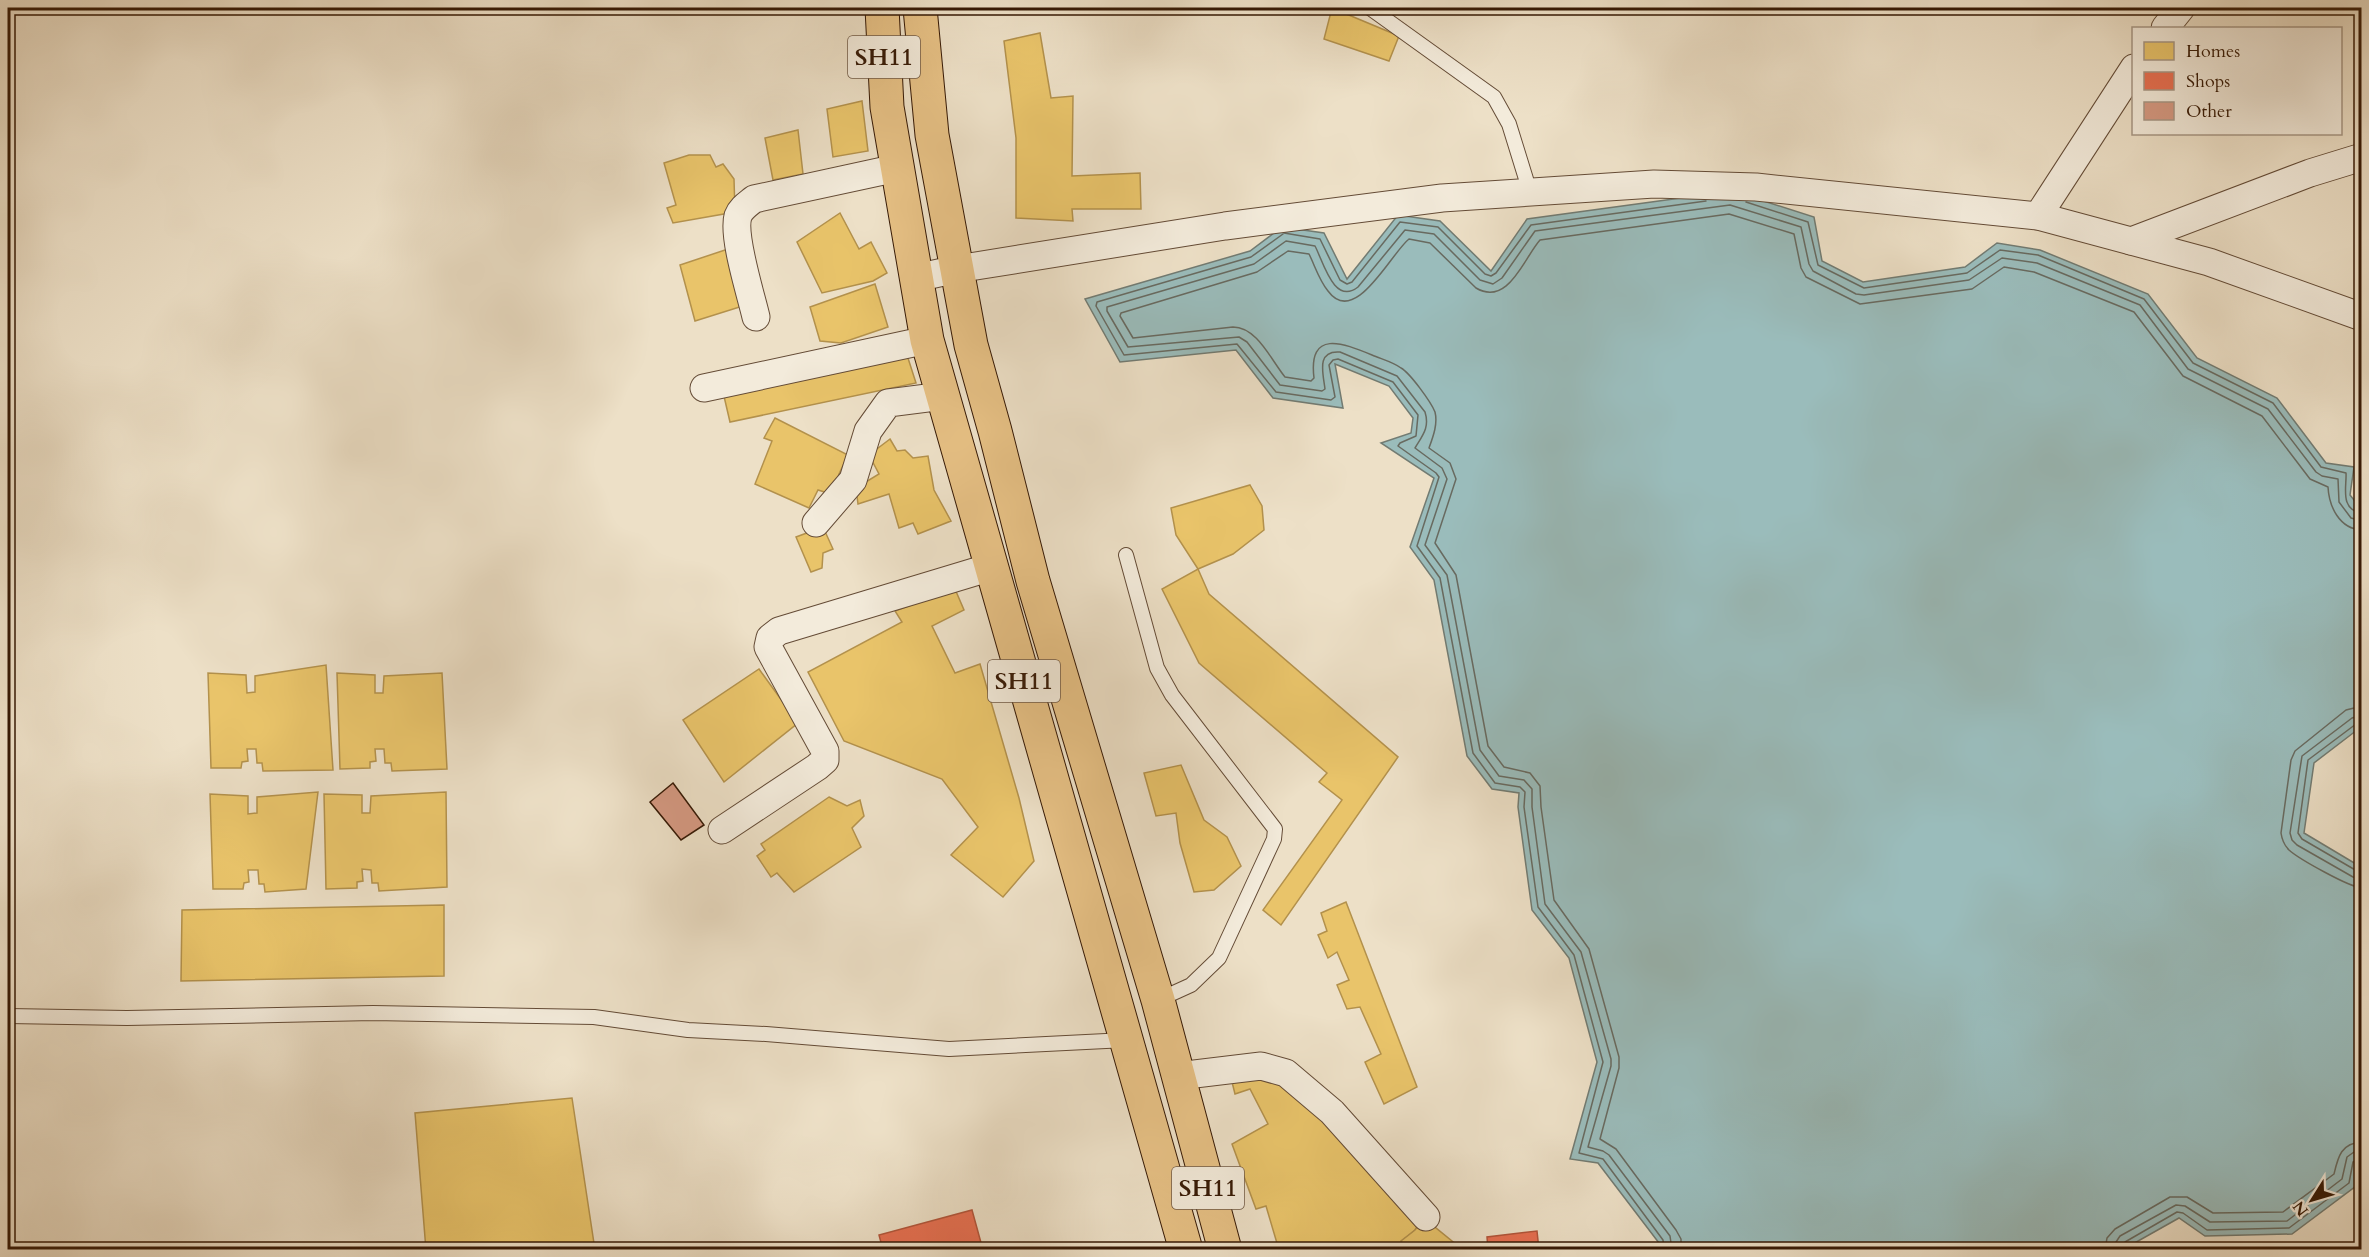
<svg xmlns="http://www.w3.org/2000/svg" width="2369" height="1257" viewBox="0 0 2369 1257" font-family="Cardo,serif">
<rect width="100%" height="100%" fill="#ede0c7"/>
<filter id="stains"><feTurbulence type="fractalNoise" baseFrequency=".00333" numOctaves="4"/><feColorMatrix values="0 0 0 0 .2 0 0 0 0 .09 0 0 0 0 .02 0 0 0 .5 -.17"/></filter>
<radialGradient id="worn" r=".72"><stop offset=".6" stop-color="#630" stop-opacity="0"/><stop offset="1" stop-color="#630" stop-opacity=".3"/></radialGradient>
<!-- water -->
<polygon fill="#9abcbb" stroke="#727b72" stroke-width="1.5" points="1732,191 1814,217 1822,261 1863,282 1965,267 1997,243 2040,250 2148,294 2197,358 2277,398 2326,463 2354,467 2350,495 2362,510 2361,727 2314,763 2304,833 2361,867 2362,1157 2360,1158 2356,1186 2292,1234 2205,1236 2179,1218 2124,1249 1658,1249 1659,1243 1598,1163 1570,1159 1597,1062 1569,958 1532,910 1518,807 1519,793 1492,789 1467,756 1434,580 1410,547 1434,478 1381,443 1411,433 1413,418 1389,386 1335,364 1343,408 1273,398 1236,350 1120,362 1085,299 1250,251 1282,227 1324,233 1347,279 1398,215 1440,221 1491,271 1527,219"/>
<!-- homes -->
<g fill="#e9c46a" stroke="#b3914c" stroke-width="1.5">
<polygon points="1332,8 1399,36 1389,61 1324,39"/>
<polygon points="1040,33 1051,98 1073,96 1072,176 1140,173 1141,209 1072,209 1073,221 1016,218 1016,138 1004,41"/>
<polygon points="862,101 868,151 833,157 827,109"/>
<polygon points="798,130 803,174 773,180 765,138"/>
<polygon points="689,155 710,155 716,167 723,164 734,179 735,212 673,223 667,208 676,205 664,163"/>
<polygon points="840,213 859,249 871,242 887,273 873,281 822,293 797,242"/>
<polygon points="734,247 746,305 695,321 680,265"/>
<polygon points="875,284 888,327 841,343 820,341 810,307"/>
<polygon points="907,355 916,383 730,422 723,392"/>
<polygon points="775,418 848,455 839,474 834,495 818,490 809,508 755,484 772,441 764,438"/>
<polygon points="890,439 897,451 905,450 913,458 928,456 934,490 951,521 918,534 913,523 899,528 889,494 858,504 856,488 879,474 869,455"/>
<polygon points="1250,485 1262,506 1264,530 1233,554 1198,569 1176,535 1171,508"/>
<polygon points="823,527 833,549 823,553 822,568 811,572 796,537"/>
<polygon points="1198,569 1209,594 1398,757 1281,925 1263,910 1342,800 1319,782 1327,773 1199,663 1162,589"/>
<polygon points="955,589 964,610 932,626 955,673 980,664 1019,798 1034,861 1003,897 951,855 978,827 942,779 844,741 808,672 902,622 895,611"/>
<polygon points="326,665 333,770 263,771 262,763 257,763 256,749 247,749 248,761 242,762 241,768 211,768 208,673 246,675 247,693 255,692 255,676"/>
<polygon points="759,669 798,723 724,782 683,720"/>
<polygon points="337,673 375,675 375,693 383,693 384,676 442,673 447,769 392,771 391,763 385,763 384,749 375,749 376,761 370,762 370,768 340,769"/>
<polygon points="1181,765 1204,820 1227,837 1241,866 1214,890 1194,892 1180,843 1176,813 1156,816 1144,773"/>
<polygon points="318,792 306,889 265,892 264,884 259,884 258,870 248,870 249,882 244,883 243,889 213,889 210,794 248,796 248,814 257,813 257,797"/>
<polygon points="446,792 447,887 379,891 378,883 372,883 371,870 362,869 363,881 357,882 357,888 326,889 324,794 362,795 362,813 370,813 371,796"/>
<polygon points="829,797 847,806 860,800 864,816 852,828 861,847 794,892 777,873 771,877 757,856 765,850 761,844"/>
<polygon points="1346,902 1417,1087 1384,1104 1365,1062 1381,1054 1360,1007 1347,1009 1337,985 1349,980 1337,952 1328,958 1318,935 1327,931 1321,913"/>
<polygon points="444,905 444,976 181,981 182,910"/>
<polygon points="1230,1074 1279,1075 1422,1220 1415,1230 1391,1250 1279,1250 1266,1206 1256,1209 1232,1144 1268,1124 1250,1089 1235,1094"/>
<polygon points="572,1098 595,1250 426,1250 415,1113"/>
<polygon points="1422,1220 1431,1224 1463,1250 1407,1250 1401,1241 1415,1230"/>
</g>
<!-- shops -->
<g fill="#e76f51" stroke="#b2553a" stroke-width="1.5">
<polygon points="972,1210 983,1250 883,1250 879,1235"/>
<polygon points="1537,1231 1539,1250 1488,1250 1487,1237"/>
</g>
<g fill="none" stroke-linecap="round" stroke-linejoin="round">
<!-- shore -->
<g stroke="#686a60" stroke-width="1.5">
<path d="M1746,202L1808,222L1818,265L1864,288L1967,273L2000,250L2038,255L2144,299L2193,363L2273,403L2321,467L2346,473C2347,486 2339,510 2362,513"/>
<polyline points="1284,233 1320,239 1340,280 1347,284 1352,282 1400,222 1438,227 1485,274 1491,276 1496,273 1531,225 1706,201"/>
<polyline points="1283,234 1251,257 1097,302 1096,306 1124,355 1237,344 1276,392 1331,400 1335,397 1329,365 1333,360 1338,359 1393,382 1418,415 1416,436 1400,443 1398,446 1436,473 1439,477 1417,546 1440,578 1473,753 1495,783 1520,787 1525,792 1524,807 1538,907 1574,955 1603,1062 1579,1153 1603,1159 1663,1240 1664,1250"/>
<path d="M2362,706L2346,710L2295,751L2291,760L2281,833C2282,840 2284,845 2289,850C2299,859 2349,887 2362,888"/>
<polyline points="2362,715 2352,718 2302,756 2290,833 2292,840 2297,845 2353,877 2362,879"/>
<polyline points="2362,723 2356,724 2308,760 2298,833 2302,839 2357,871 2362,871"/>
<path d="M1672,1250L1670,1236L1609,1155L1603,1151L1588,1147L1611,1066V1059L1581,952L1545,904L1532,807V789L1524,780L1499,776L1480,750L1447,575L1425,545L1447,479L1442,468L1415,448C1422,436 1430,428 1425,412L1397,376L1340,352C1316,350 1323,373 1325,389L1322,391L1280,385L1247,342L1239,337L1128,347L1107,311V307L1254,264L1286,241L1315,246C1323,261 1334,306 1358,287L1405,230L1434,234L1480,280L1493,284L1502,278L1535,231L1730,205L1801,227L1809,264L1813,271L1856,294L1864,295L1969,280L2002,258L2037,263L2140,305L2188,369L2268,409L2316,472L2322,476L2338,479L2339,502L2351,518L2362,521"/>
<path d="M1681,1250V1239L1676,1230L1616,1149L1600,1139L1619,1068V1057L1589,949L1554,900L1541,807L1540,786L1530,773L1504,767L1488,746L1456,575L1435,543L1456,479L1450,463L1429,448C1433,437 1438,424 1435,412C1431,402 1410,373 1401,368C1393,362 1381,359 1372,355C1343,343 1308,329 1314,378L1311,381L1285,377C1271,360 1257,327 1233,327L1133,338L1120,316L1121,313L1257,272L1288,251L1309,254C1315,266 1319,280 1328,291C1355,328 1391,253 1409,239L1430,243L1476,288C1508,307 1524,258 1540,240L1729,214L1794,234L1801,268L1806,277L1860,304L1972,289L2004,267L2034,272L2134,312L2183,376L2262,416L2310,479L2328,487C2329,506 2339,529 2362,530"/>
<path d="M2105,1250L2107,1238L2115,1229L2170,1197H2187L2213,1213L2283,1212L2334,1174C2338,1157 2341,1143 2362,1142"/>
<polyline points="2114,1250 2116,1242 2120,1236 2176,1205 2185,1206 2210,1222 2287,1221 2342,1179 2347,1157 2354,1152 2362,1151"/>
<polyline points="2122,1250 2125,1242 2177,1212 2183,1213 2207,1230 2289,1228 2349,1183 2353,1162 2362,1158"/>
</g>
</g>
<!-- building -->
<polygon fill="#d59982" stroke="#361905" stroke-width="1.5" points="673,783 704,825 681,840 650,802"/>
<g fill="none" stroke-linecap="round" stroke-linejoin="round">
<!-- lane casing -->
<g stroke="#644b36" stroke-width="16">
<g id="lane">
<polyline points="1370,8 1494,97 1509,124 1530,192"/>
<polyline points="1126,555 1157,668 1172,695 1275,829 1274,839 1219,958 1191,985 1158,1000"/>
<polyline points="8,1016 127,1018 373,1013 594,1017 688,1030 766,1034 949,1049 1126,1040"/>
</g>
</g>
<!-- street casing -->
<g stroke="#644b36" stroke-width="29">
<g id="street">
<polyline points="2165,28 2181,8"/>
<polyline points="2038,216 2134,68"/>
<polyline points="2131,241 2310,173 2362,157"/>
<polyline points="916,278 957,269 1225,226 1442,198 1654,184 1756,187 2038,216 2209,262 2362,317"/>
<path d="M756,317C751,295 732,236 738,216C741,208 748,204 754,199L897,168"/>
<polyline points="704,388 927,340"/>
<polyline points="816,523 853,480 868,431 888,403 943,396"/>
<polyline points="722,830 817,767 825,760 825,751 768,647 770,638 779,631 991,567"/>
<polyline points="1178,1076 1261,1066 1286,1073 1332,1112 1426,1217"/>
</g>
</g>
<!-- primary casing -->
<g stroke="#361905" stroke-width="35">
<g id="primary">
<polyline points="882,8 887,107 927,340 1186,1250"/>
<polyline points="920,8 932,135 971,345 995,431 1033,581 1158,1000 1225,1250"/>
</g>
</g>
<!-- lane -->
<use href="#lane" stroke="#f3ebdb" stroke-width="14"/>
<!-- street -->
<use href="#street" stroke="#f3ebdb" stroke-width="27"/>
<!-- primary -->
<use href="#primary" stroke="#e6c084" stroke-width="33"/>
</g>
<g text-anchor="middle" stroke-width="6" stroke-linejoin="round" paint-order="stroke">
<!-- shield labels -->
<g fill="#f3ebdb" stroke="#6f5845" stroke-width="1.5">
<rect x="848" y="36" width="72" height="42" rx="4.5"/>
<rect x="988" y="660" width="72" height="42" rx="4.5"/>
<rect x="1172" y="1167" width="72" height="42" rx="4.5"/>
</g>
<g font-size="24" font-weight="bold" fill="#361905">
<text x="884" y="65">SH11</text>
<text x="1024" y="689">SH11</text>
<text x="1208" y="1196">SH11</text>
</g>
</g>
<!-- margin -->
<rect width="2369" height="1257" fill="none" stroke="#ede0c7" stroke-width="30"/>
<rect x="9" y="9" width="2351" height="1239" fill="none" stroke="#361905" stroke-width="3"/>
<rect x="15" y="15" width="2339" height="1227" fill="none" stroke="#361905" stroke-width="1.5"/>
<!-- legend -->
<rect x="2132" y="27" width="210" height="108" fill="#f3ebdb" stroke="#a79785" stroke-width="1.5"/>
<rect x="2144" y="42" width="30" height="18" fill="#e9c46a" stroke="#a79785" stroke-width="1.5"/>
<text x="2186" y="57" font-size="18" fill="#361905">Homes</text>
<rect x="2144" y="72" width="30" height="18" fill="#e76f51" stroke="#a79785" stroke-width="1.5"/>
<text x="2186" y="87" font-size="18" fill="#361905">Shops</text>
<rect x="2144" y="102" width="30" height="18" fill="#d59982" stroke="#a79785" stroke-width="1.5"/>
<text x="2186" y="117" font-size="18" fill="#361905">Other</text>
<!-- north arrow -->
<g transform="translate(2312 1200) rotate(233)" stroke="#f3ebdb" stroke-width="4.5" paint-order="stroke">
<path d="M0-4.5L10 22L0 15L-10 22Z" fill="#361905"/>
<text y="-9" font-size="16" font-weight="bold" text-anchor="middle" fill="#361905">N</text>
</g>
<rect width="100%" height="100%" filter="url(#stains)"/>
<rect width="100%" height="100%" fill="url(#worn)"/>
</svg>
